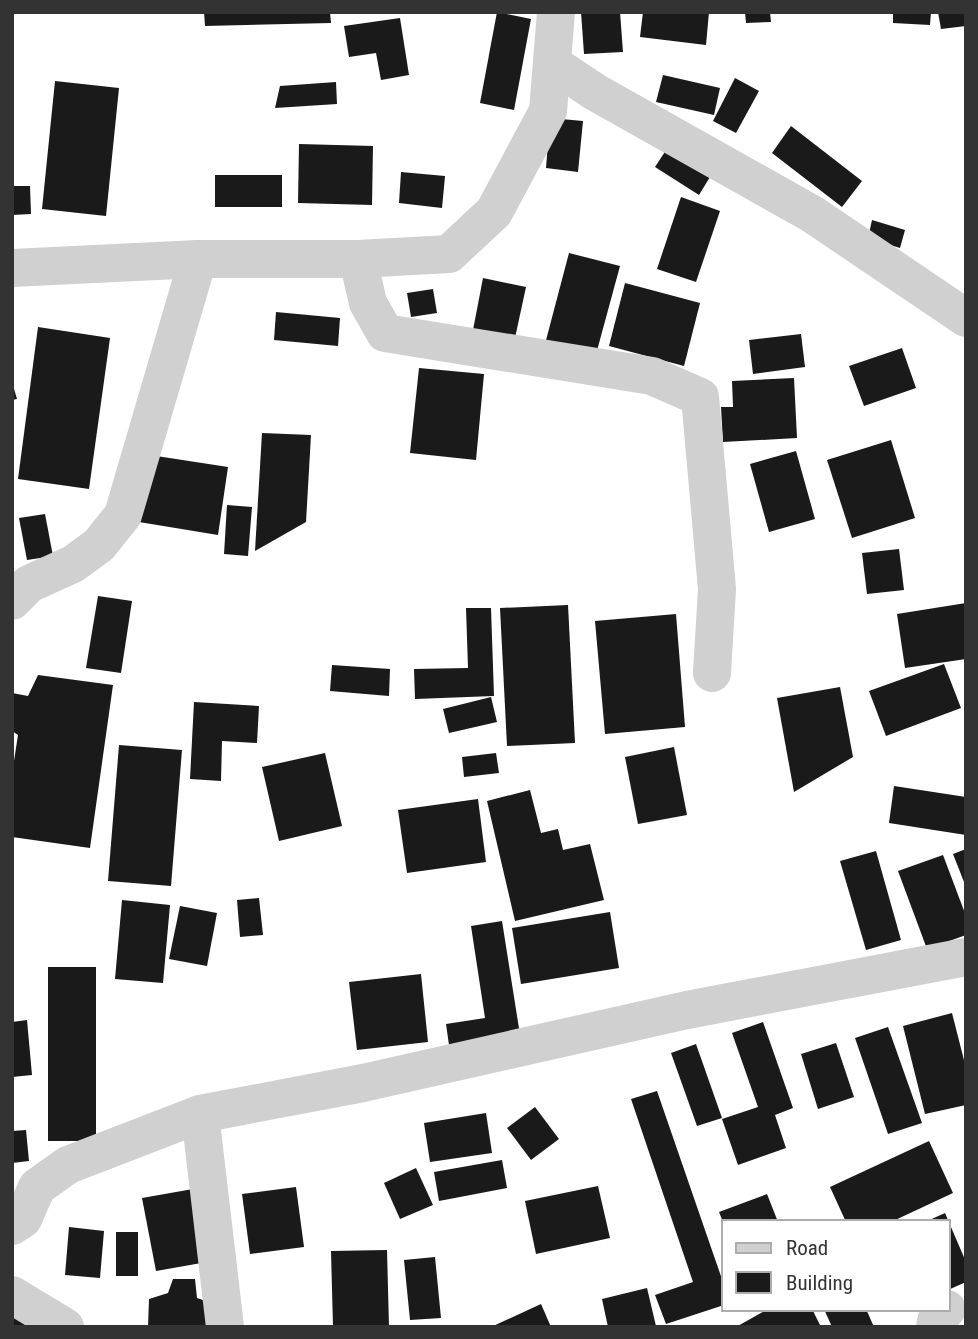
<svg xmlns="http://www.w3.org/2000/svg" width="978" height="1339" viewBox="0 0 978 1339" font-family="'Roboto Condensed',sans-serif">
<rect width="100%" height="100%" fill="#fff"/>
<!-- building -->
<g fill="#1a1a1a">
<polygon points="204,12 330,12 331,23 205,26"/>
<polygon points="497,12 531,19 514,110 480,103"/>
<polygon points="581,12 620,12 623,52 584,54"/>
<polygon points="643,12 709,12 706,45 640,37"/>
<polygon points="745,12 770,12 771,22 746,23"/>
<polygon points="893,12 931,12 930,25 893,23"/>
<polygon points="938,12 966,12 966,26 941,29"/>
<polygon points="400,18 409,75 381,80 376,53 349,57 344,26"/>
<polygon points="663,75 720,88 714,115 656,102"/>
<polygon points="735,78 759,91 736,133 713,121"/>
<polygon points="55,81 119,88 106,216 42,209"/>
<polygon points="336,82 337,104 275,108 280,86"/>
<polygon points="550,118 583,121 578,172 546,168"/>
<polygon points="791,126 862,181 842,207 772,153"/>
<polygon points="299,144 373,146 372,205 298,203"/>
<polygon points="670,144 713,172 699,195 655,167"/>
<polygon points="401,172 445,176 442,208 399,203"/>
<rect x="215" y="175" width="67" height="32"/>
<polygon points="12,186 30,186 31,214 12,215"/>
<polygon points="681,197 720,211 696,282 657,269"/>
<polygon points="872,220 905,230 900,248 868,238"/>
<polygon points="569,253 620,266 595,358 545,344"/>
<polygon points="483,278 526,287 515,338 473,330"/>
<polygon points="625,283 700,303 684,366 609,346"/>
<polygon points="433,289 437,313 411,317 407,293"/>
<polygon points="276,312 340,318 338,346 274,340"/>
<polygon points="38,327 110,338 89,489 18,479"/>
<polygon points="801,334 805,367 753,374 749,340"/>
<polygon points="902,348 916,388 864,406 849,366"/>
<polygon points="419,368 484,374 476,460 410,453"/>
<polygon points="794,378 797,438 723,442 721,407 733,407 732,381"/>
<polygon points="12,382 17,399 12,400"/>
<polygon points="262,433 311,435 306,522 255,551"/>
<polygon points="891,440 915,518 852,538 827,460"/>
<polygon points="796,451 815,519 769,532 750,464"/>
<polygon points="150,455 228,467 218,535 139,522"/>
<polygon points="227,505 252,507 248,556 224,554"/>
<polygon points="45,514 53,556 27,560 19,518"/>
<polygon points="899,549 904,590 867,594 862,553"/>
<polygon points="98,596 132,601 121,673 86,668"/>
<polygon points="966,603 966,659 905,668 897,614"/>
<polygon points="568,605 575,743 507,746 500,608"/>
<polygon points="466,608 491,608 494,696 415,699 414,669 468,668"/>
<polygon points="676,614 685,727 605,734 595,621"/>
<polygon points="944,664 961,708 886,736 869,691"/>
<polygon points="332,665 390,669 389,696 330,691"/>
<polygon points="38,675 113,685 90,848 12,837 12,774 18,735 12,731 12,693 28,696"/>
<polygon points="840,687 853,757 794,792 777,698"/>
<polygon points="491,697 497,722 449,733 443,709"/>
<polygon points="194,702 259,706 257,743 222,741 221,781 190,779"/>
<polygon points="119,745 182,750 171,886 108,881"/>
<polygon points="674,747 687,815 638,824 625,757"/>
<polygon points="325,753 342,826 279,841 262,767"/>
<polygon points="496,753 499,773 464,777 462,757"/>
<polygon points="894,786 966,797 966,835 889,823"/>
<polygon points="530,790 541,833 558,829 563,850 590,844 604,900 515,921 487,801"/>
<polygon points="478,799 486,862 407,873 398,810"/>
<polygon points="966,849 966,887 953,854"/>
<polygon points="876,851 901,940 866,950 840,861"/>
<polygon points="943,855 966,916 966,935 927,949 898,871"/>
<polygon points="259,898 263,935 240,937 237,900"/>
<polygon points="122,900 170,905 163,983 115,979"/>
<polygon points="180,906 217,913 207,966 169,959"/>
<polygon points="610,912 619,968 521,984 512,928"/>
<polygon points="502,921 521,1041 450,1052 446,1024 485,1018 471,926"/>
<rect x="48" y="967" width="48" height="174"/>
<polygon points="421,974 428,1042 357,1050 349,982"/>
<polygon points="952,1013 966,1068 966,1105 925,1114 903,1026"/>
<polygon points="27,1020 32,1075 12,1077 12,1022"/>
<polygon points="763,1022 793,1108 775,1115 786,1148 738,1165 722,1119 758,1107 732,1033"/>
<polygon points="888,1027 922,1123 888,1134 855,1038"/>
<polygon points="836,1043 854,1097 818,1109 801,1054"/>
<polygon points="696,1044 722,1118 697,1126 671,1053"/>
<polygon points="657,1091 724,1285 724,1305 666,1324 655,1295 693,1282 631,1099"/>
<polygon points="535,1107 559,1139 531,1160 507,1128"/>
<polygon points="486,1113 492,1153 430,1162 424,1123"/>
<polygon points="26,1130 29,1161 12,1163 12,1131"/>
<polygon points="929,1141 953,1193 891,1222 846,1222 830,1187"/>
<polygon points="502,1160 507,1188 439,1201 434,1172"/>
<polygon points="416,1168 433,1205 400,1219 384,1183"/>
<polygon points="598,1186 610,1238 536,1254 525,1201"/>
<polygon points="296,1187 304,1247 250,1254 242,1194"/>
<polygon points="193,1189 207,1262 156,1271 142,1198"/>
<polygon points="767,1194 778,1222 723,1222 719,1212"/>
<polygon points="945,1213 966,1262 966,1282 948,1290 948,1222 925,1222"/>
<polygon points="69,1227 104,1231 100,1278 65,1275"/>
<rect x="116" y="1232" width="22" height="44"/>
<polygon points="387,1250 389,1327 333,1327 331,1251"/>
<polygon points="435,1257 441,1318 410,1320 404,1260"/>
<polygon points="173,1279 195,1279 197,1298 212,1303 211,1327 148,1327 149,1299 168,1293"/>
<polygon points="647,1288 656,1326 608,1327 602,1299"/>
<polygon points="541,1304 551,1327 491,1327"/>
<polygon points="768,1309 812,1309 821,1327 736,1327"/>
<polygon points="824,1309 866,1309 874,1327 832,1327"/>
<polygon points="12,1316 31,1327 12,1327"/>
</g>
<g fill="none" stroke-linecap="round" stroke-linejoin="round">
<!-- street -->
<g stroke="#d0d0d0" stroke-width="38">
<polyline points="553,64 595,92 812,214 966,318"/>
<polyline points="358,259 368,303 385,333 652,376 700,397 717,589 712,673"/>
<polyline points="12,268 198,259 358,259 449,254 494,212 548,111 556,12"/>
<polyline points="12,601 29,584 73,564 99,545 123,515 198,259"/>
<polyline points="200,1114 225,1327"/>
<polyline points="12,1226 23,1219 37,1187 68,1165 200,1114 363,1083 687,1010 966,957"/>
<polyline points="12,1295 65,1327"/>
<polyline points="935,1327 936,1321 947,1309"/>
</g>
</g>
<!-- border -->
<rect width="978" height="1339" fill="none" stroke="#333333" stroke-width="28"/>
<!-- legend -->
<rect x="722" y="1220" width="228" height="91" fill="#ffffff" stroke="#adadad" stroke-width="2"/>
<rect x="736" y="1243" width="35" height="10" fill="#d0d0d0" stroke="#adadad" stroke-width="2"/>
<text x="786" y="1255" font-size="21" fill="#333333">Road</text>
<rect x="736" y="1272" width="35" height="21" fill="#1a1a1a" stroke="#adadad" stroke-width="2"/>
<text x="786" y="1290" font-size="21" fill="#333333">Building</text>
</svg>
